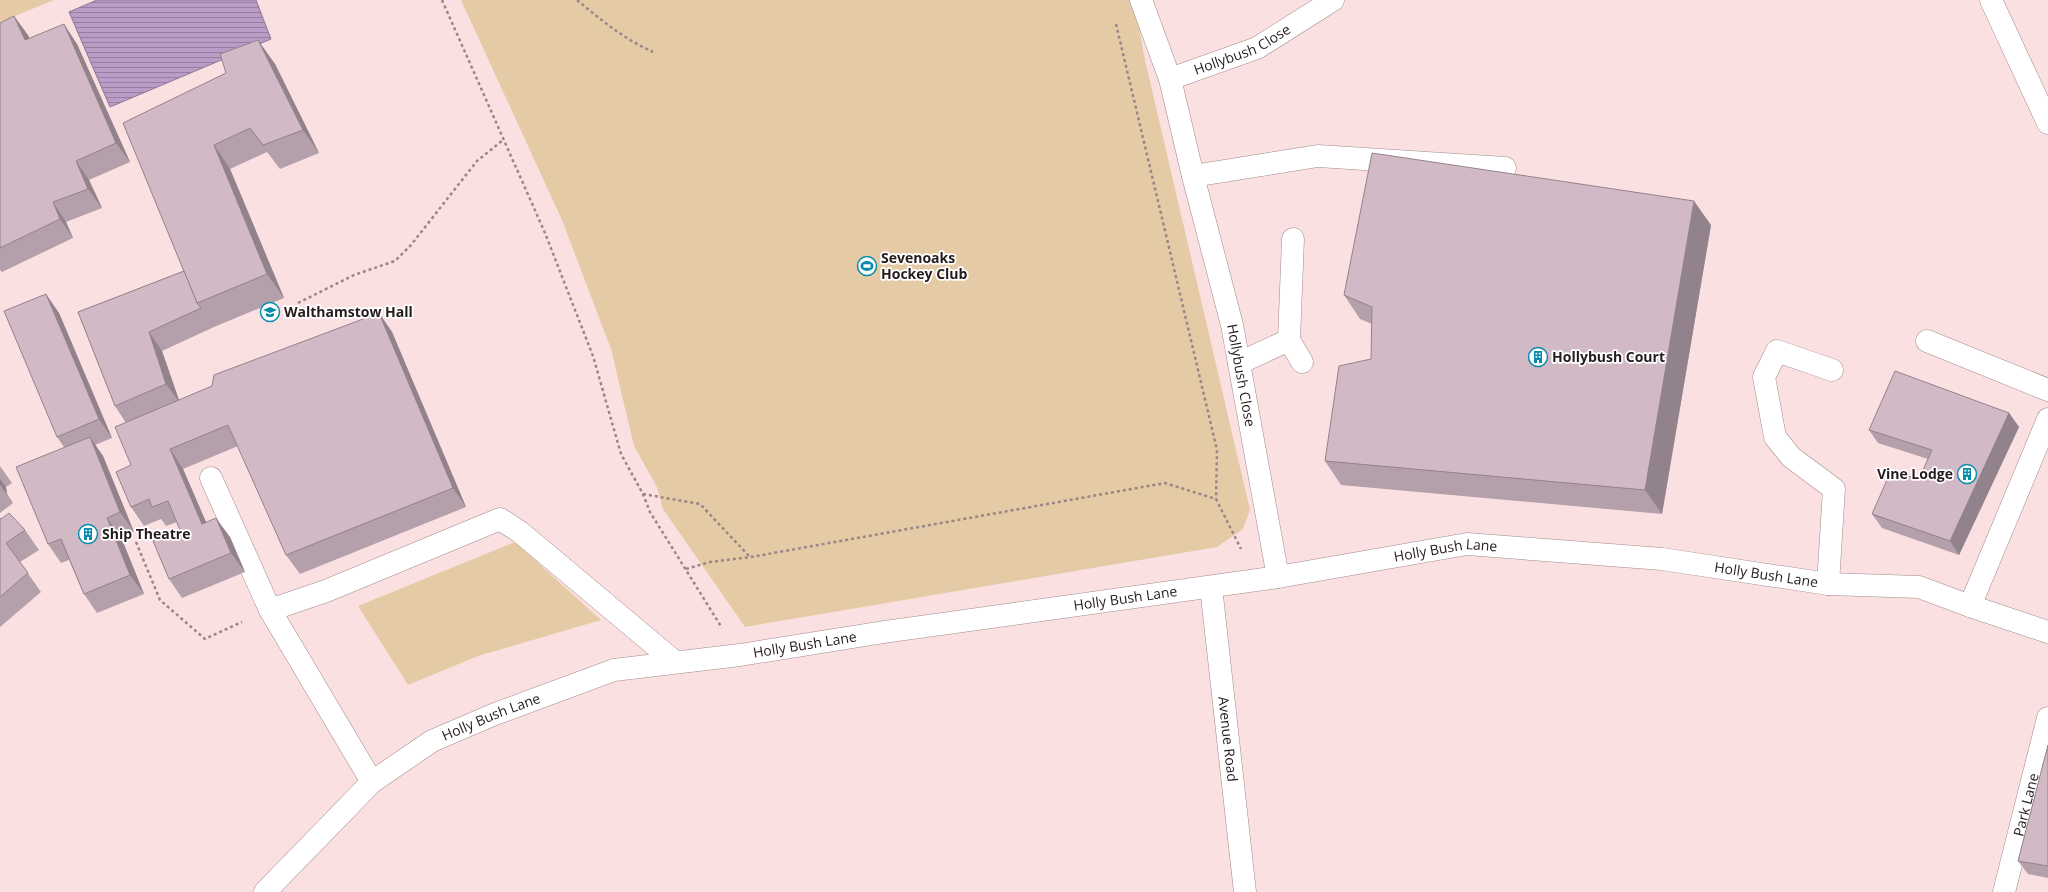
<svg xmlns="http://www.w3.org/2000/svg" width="2048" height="892" viewBox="0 0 2048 892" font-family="'Open Sans',sans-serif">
<defs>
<pattern id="water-rules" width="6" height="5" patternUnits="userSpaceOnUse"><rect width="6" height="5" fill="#b99dc6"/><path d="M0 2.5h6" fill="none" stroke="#967fa0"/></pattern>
</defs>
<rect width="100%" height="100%" fill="#fbe0e1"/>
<!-- grass -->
<g fill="#e4cba5">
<polygon points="0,0 54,0 0,22"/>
<polygon points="461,0 1134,0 1145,60 1250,510 1243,529 1217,547 745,627 663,509 657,487 634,446 611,349 562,220"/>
<polygon points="515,542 601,620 478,656 408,685 358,606"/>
</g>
<!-- water -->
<polygon fill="url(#water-rules)" stroke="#8d7693" points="97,0 256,0 271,39 110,107 69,12"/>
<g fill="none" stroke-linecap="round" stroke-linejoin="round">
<!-- minor casing -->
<g stroke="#a28a8a" stroke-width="23">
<g id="minor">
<path id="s1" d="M1141,0L1170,79L1193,176L1232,325L1278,577"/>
<path id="s2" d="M1170,79L1257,48L1333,0"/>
<polyline points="1193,176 1318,156 1505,168"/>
<polyline points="1289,340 1302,362"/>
<polyline points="1927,341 2048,390"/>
<polyline points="1239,363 1289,340 1293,239"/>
<polyline points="211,478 270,610"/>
<polyline points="1828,584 1834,489 1791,457 1775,437 1764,377 1777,351 1832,370"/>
<path id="s3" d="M1211,587L1245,892"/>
<polyline points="1970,606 2048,419"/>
<polyline points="372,782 270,610 326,591 500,519 520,532 675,662"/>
<path id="s4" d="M265,892L372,782L432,741L495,714L614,670L740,655L884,632L1278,577L1467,544L1662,559L1828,584L1919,587L1970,606L2048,632"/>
<path id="s5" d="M2004,892L2048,718"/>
</g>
</g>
<!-- major casing -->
<g stroke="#a28a8a" stroke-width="23">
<polyline id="major" points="1991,0 2048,123"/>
</g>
<!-- path -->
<g stroke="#998687" stroke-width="2.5" stroke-dasharray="3 3" stroke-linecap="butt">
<polyline points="442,0 545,233 593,356 621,454 643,494 650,512 722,628"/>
<path d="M577,0C601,20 624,39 653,52"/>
<polyline points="1116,24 1217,450 1216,499"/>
<polyline points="298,303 354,275 395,261 411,245 477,161 503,140"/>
<polyline points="643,494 700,504 750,557"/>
<polyline points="136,542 160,600 205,639 242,622"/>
<polyline points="686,569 710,562 751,557 1165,483 1216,499 1241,549"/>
</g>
<!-- minor -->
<use href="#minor" stroke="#fff" stroke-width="22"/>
<!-- major -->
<use href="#major" stroke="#fff" stroke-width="22"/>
</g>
<!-- wall -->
<g fill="#b4a0aa">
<polygon points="14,16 29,38 77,44 130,162 89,180 102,208 66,222 73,238 2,272 0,270 0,23"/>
<polygon points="275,64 319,153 280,169 267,152 230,169 284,298 214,327 162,351 179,400 379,313 392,332 466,507 300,574 286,555 238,446 183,469 206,522 230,537 245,572 182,598 169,579 180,530 177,522 166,526 161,519 144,526 131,507 131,465 126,423 115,406 78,312 184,271 226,73"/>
<polygon points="1711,225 1662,514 1341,485 1325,461 1371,359 1372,324 1360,319 1344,295"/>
<polygon points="59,313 112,438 95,445 103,456 134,532 121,537 144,594 97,613 84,594 69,560 61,563 48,544 64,447 57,437"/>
<polygon points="2009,413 2019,427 1959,555 1882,528 1872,514 1919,479 1928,459 1878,443 1869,430"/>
<polygon points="0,466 12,483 6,487 7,494 13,503 0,513"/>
<polygon points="0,518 25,530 39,550 20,562 41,592 0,627"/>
<polygon points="2048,745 2048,878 2028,874 2018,861"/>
</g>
<!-- shaded-wall -->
<g fill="#92828b">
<polygon points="14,16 28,35 39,59 25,40"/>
<polygon points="64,24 77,44 130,162 116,143"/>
<polygon points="258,40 275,64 319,153 303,130"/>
<polygon points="214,145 230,169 284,298 267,274"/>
<polygon points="76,161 89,180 102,208 88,189"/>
<polygon points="1694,201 1711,225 1662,514 1645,490"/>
<polygon points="53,202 66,222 73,238 60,219"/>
<polygon points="46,294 59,313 112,438 99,419"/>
<polygon points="379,313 392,332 466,507 453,488"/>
<polygon points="149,332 162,351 180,403 166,384"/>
<polygon points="2009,413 2019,427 1959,555 1950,541"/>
<polygon points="90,437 103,456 134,532 120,512"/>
<polygon points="170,449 183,469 215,543 202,524"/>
<polygon points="0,479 6,487 7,494 13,503 0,485"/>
<polygon points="107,518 121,537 144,594 130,575"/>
<polygon points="216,518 230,537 245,572 231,553"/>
</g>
<!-- building -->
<g fill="#d1bac6" stroke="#92828b">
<polygon points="14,16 25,40 64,24 116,143 76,161 88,189 53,202 60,219 0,248 0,23"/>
<polygon points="258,40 303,130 263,145 250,128 214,145 267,274 197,303 123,123 226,73 220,54"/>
<polygon points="1372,153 1694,201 1645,490 1325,461 1339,366 1371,359 1372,307 1344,295"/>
<polygon points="184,271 197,303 201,308 149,332 166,384 115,406 78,312"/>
<polygon points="46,294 99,419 57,437 4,311"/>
<polygon points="379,313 453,488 286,555 228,425 170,449 202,524 216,518 231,553 169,579 153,541 180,530 168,501 152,507 149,499 131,507 116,472 131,465 115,427 212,386 214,375"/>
<polygon points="1895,371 2009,413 1950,541 1872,514 1891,471 1919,479 1932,450 1869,430"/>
<polygon points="90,437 120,512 107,518 130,575 84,594 61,539 48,544 16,467"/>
<polygon points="9,513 25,530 6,543 28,573 0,597 0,518 1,519"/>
<polygon points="2048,745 2048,866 2018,861"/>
</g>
<!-- icons -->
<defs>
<g id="stadium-ring" transform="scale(1)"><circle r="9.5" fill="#fff" stroke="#088cac" stroke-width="1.5"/><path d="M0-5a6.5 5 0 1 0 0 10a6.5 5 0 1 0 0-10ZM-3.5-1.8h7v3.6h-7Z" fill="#088cac"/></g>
<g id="school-ring" transform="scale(1)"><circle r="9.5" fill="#fff" stroke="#088cac" stroke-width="1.5"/><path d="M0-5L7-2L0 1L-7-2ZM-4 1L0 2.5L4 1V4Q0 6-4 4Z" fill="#088cac"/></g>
<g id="building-ring" transform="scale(1)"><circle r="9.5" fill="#fff" stroke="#088cac" stroke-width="1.5"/><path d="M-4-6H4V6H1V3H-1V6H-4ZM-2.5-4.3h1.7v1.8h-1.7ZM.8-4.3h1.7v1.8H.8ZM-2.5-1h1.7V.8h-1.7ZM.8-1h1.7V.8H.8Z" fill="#088cac"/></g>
</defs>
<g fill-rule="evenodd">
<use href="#stadium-ring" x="867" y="266"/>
<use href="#school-ring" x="270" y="312"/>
<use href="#building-ring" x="1538" y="357"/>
<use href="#building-ring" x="1967" y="474"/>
<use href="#building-ring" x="88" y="534"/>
</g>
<g text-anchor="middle" stroke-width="3.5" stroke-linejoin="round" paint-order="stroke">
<!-- street labels -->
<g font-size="14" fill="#251b1c" stroke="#fff">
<text dy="5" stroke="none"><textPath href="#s2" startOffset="78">Hollybush Close</textPath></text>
<text dy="5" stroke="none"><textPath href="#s1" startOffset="389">Hollybush Close</textPath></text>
<text dy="5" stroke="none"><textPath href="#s4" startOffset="1262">Holly Bush Lane</textPath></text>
<text dy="5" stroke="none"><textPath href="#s4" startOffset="1585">Holly Bush Lane</textPath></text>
<text dy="5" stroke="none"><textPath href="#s4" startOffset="938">Holly Bush Lane</textPath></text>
<text dy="5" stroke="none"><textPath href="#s4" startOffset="614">Holly Bush Lane</textPath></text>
<text dy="5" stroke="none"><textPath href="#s4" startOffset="290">Holly Bush Lane</textPath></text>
<text dy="5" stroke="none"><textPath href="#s3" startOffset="153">Avenue Road</textPath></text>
<text dy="5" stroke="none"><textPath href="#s5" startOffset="90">Park Lane</textPath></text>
</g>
<!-- poi labels -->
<g font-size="14" font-weight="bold" fill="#251b1c" stroke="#fff" text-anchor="start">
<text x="881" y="263">Sevenoaks<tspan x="881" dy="16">Hockey Club</tspan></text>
<text x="284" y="317">Walthamstow Hall</text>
<text x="1552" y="362">Hollybush Court</text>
<text x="1953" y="479" text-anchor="end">Vine Lodge</text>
<text x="102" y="539">Ship Theatre</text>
</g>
</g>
</svg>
